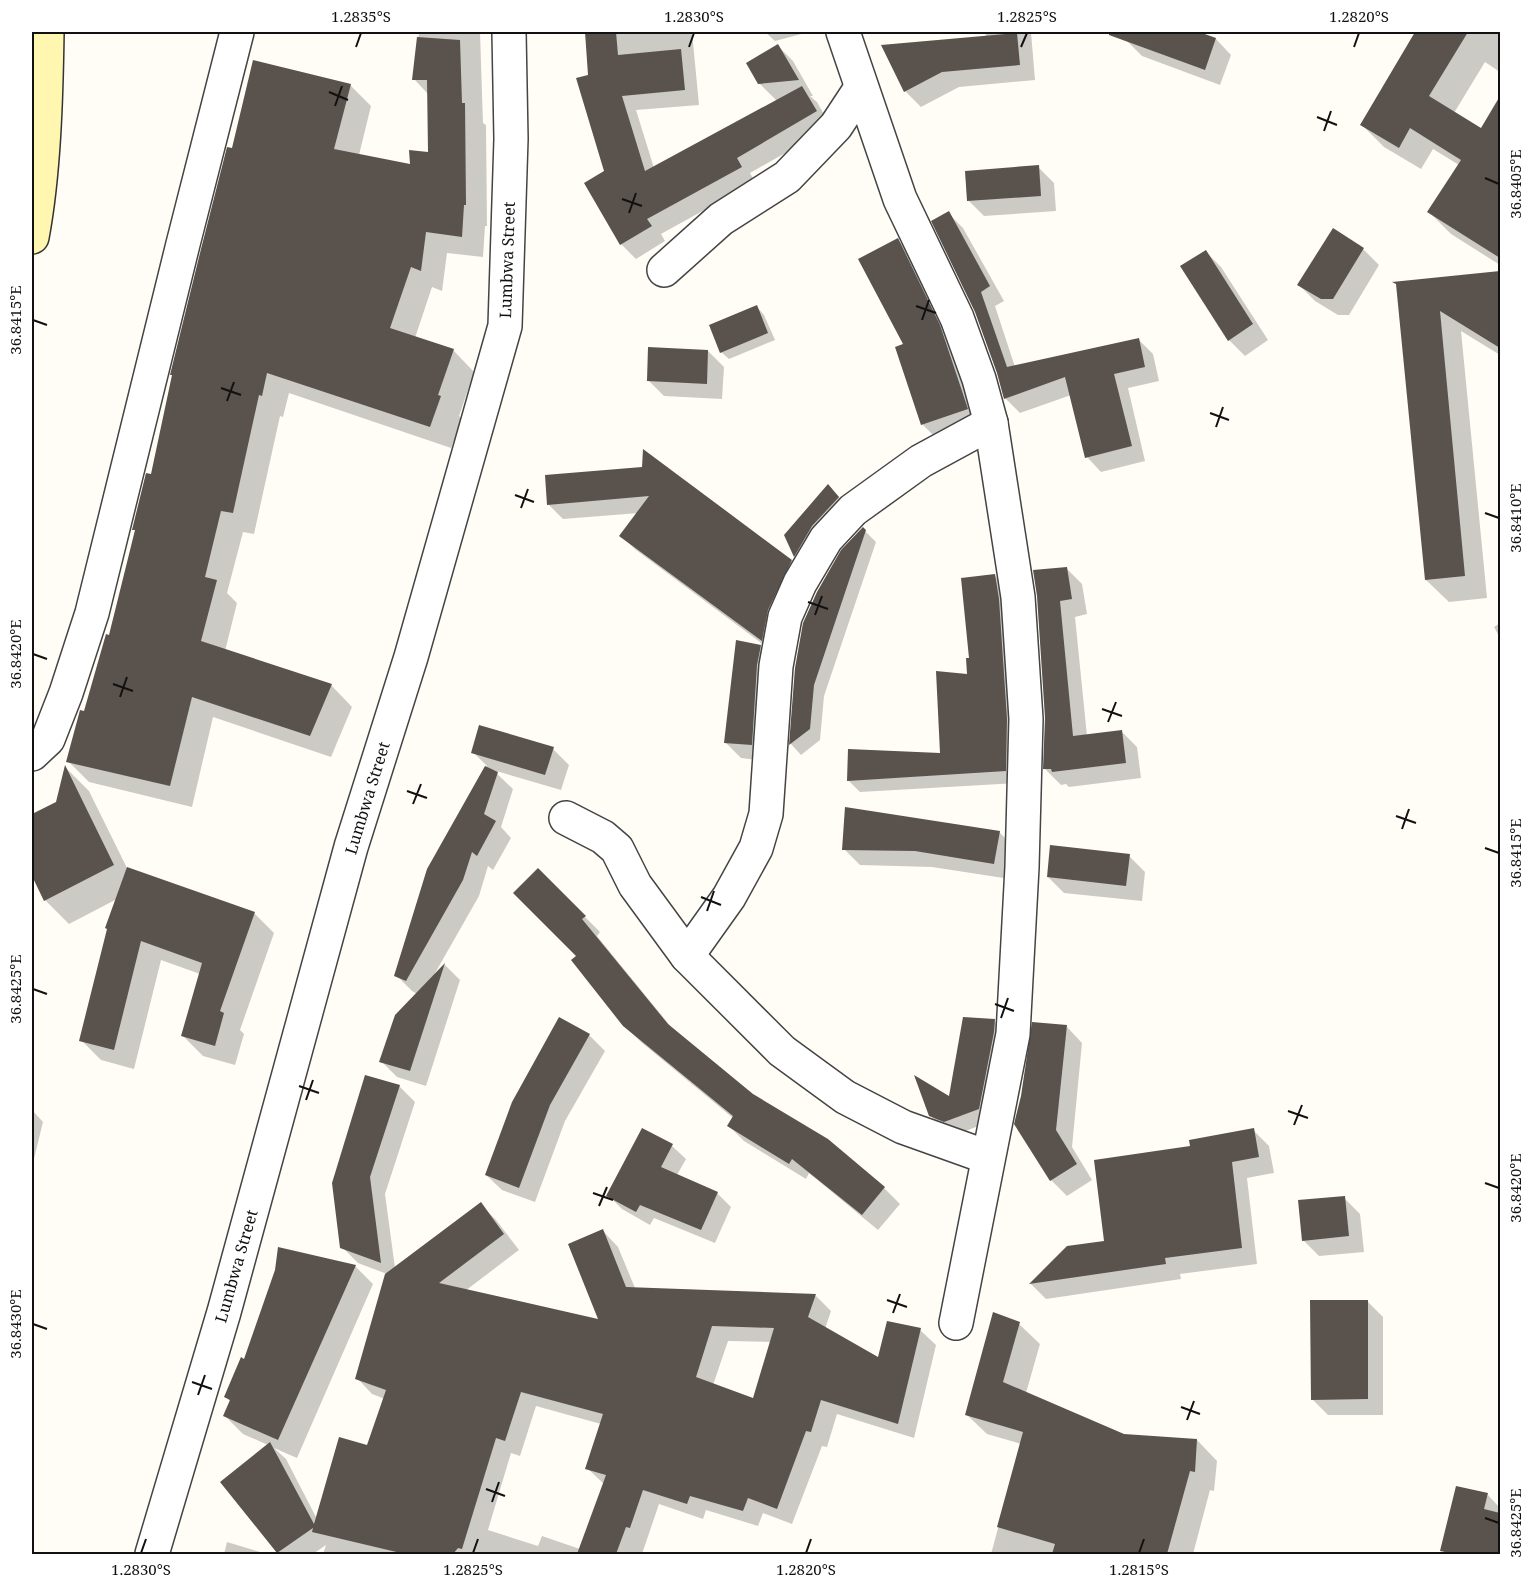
<svg xmlns="http://www.w3.org/2000/svg" width="1532" height="1586" viewBox="0 0 1532 1586" font-family="'Noto Serif',serif">
<rect width="100%" height="100%" fill="#fffdf5"/>
<!-- shadow -->
<g fill="#0003" fill-rule="evenodd">
<polygon points="419,32 480,32 483,123 486,125 487,226 485,226 483,257 447,253 442,291 432,287 415,338 453,350 474,372 459,416 462,419 451,448 289,393 283,417 280,416 254,534 243,532 227,593 237,603 225,651 331,685 352,707 331,757 213,717 192,807 89,782 68,761 110,637 136,531 134,529 152,476 233,150 350,85 371,106 359,155 412,166 429,154 428,94 414,79"/>
<polygon points="587,32 692,32 699,105 636,110 654,168 777,101 759,83 778,46 793,61 813,96 810,96 817,102 831,127 750,173 755,182 661,234 665,241 636,259 621,244 606,172 590,76"/>
<polygon points="765,32 809,32 775,41"/>
<polygon points="987,32 1031,32 1035,80 959,87 921,107 905,91 985,37"/>
<polygon points="1129,32 1195,32 1216,39 1231,55 1220,85 1142,56 1126,40"/>
<polygon points="1417,32 1500,32 1500,72 1485,62 1454,113 1481,130 1500,99 1500,265 1451,234 1429,212 1459,165 1433,149 1421,169 1384,147 1362,125"/>
<polygon points="1038,167 1054,183 1056,211 984,216 968,200"/>
<polygon points="948,213 963,228 1004,301 995,306 1015,367 1138,339 1153,354 1159,381 1128,388 1145,461 1101,472 1087,457 1071,395 1020,413 1005,398"/>
<polygon points="898,240 913,256 955,343 983,425 938,440 922,424 905,345"/>
<polygon points="1363,249 1379,265 1349,315 1338,315 1315,301 1299,285"/>
<polygon points="1206,252 1221,267 1268,340 1245,356 1229,340"/>
<polygon points="1500,273 1500,355 1461,331 1487,598 1449,602 1426,580 1398,285 1395,283"/>
<polygon points="757,307 764,315 775,340 729,359 721,352"/>
<polygon points="708,351 724,367 722,399 664,396 648,380"/>
<polygon points="643,469 791,561 806,576 776,654 636,550 621,536 639,513 563,519 548,504"/>
<polygon points="828,486 843,501 810,571 795,556 786,535"/>
<polygon points="863,529 876,542 824,696 820,740 801,755 791,744 796,669"/>
<polygon points="1066,568 1082,584 1087,614 1075,617 1087,736 1121,731 1137,747 1141,778 1069,787 1066,784 1061,785 1045,769 1046,718 1038,596"/>
<polygon points="995,576 1007,588 1018,783 860,792 848,780 941,755 969,675 971,659"/>
<polygon points="1500,623 1500,638 1494,627"/>
<polygon points="760,646 776,662 767,761 741,758 725,742"/>
<polygon points="553,749 569,765 561,790 493,770 513,789 501,827 511,838 493,870 488,866 479,896 434,975 445,965 460,980 426,1086 397,1077 381,1061 417,994 412,991 396,975 428,870 487,766 473,752"/>
<polygon points="66,768 89,791 127,868 254,913 274,933 240,1030 244,1034 235,1065 203,1056 183,1036 200,974 161,960 134,1069 101,1060 81,1040 117,899 69,924 45,900 32,873 32,816 57,803"/>
<polygon points="999,832 1015,848 1010,879 932,867 860,865 844,849"/>
<polygon points="1129,856 1145,872 1142,901 1064,893 1048,877"/>
<polygon points="538,870 600,932 597,936 676,1033 752,1095 827,1141 884,1188 900,1204 878,1230 809,1173 806,1179 744,1141 729,1126 733,1118 641,1042 624,1025 579,956"/>
<polygon points="994,1021 1007,1033 991,1121 958,1134 943,1128 930,1115 950,1098"/>
<polygon points="1067,1027 1082,1043 1072,1147 1092,1180 1067,1196 1051,1180 1016,1124"/>
<polygon points="589,1035 605,1051 565,1121 535,1202 502,1190 486,1175"/>
<path d="M399,1086L415,1102L385,1194L395,1268L480,1204L496,1220L519,1250L465,1291L600,1321L603,1231L618,1247L635,1288L816,1296L831,1311L825,1329L879,1359L920,1330L936,1345L914,1438L837,1414L827,1447L822,1446L792,1524L763,1513L758,1526L706,1510L703,1519L659,1504L642,1554H323L326,1545L313,1554H281L222,1482L268,1445L243,1434L224,1415L231,1402L225,1396L245,1361L355,1266L373,1284L297,1458L274,1448L286,1459L317,1519L368,1447L385,1399L372,1394L357,1378L387,1274L358,1263L342,1247ZM728,1341L772,1342L754,1400L713,1385ZM536,1406L601,1424L587,1468L604,1484L580,1549L542,1536L538,1546L488,1530L511,1453L520,1456Z"/>
<polygon points="32,1110 43,1122 32,1167"/>
<polygon points="1253,1130 1269,1146 1274,1173 1247,1178 1257,1264 1180,1274 1181,1279 1046,1299 1031,1284 1068,1248 1105,1243 1192,1147"/>
<polygon points="672,1146 686,1159 677,1175 717,1193 731,1207 715,1243 654,1218 650,1225 622,1209 608,1195"/>
<polygon points="1344,1198 1360,1214 1364,1252 1319,1256 1303,1240"/>
<polygon points="1367,1301 1383,1317 1383,1415 1328,1415 1312,1399"/>
<polygon points="1019,1324 1040,1344 1026,1393 1123,1436 1197,1440 1217,1461 1214,1491 1210,1490 1193,1554 991,1554 1021,1444 987,1434 966,1414"/>
<polygon points="1488,1495 1500,1508 1500,1554 1446,1554 1442,1550"/>
<polygon points="227,1542 260,1552 262,1554 224,1554"/>
</g>
<!-- building -->
<g fill="#5a524d" fill-rule="evenodd">
<polygon points="585,32 616,32 618,55 681,49 685,90 622,96 645,171 802,86 817,111 737,158 742,167 647,219 652,226 620,245 584,183 604,171 576,78 588,75"/>
<polygon points="1109,32 1199,32 1216,38 1205,70 1109,35"/>
<polygon points="1415,32 1468,32 1429,96 1481,128 1500,96 1500,258 1427,212 1461,160 1410,128 1399,148 1360,125"/>
<polygon points="1017,33 1020,65 942,72 904,92 881,45"/>
<polygon points="417,37 460,40 462,103 465,103 466,205 464,205 462,237 426,232 421,271 411,267 390,328 454,349 438,395 441,396 430,427 267,373 262,396 259,395 233,513 221,511 205,577 217,580 201,641 332,684 310,736 192,697 170,786 66,762 80,710 84,711 106,634 109,635 135,530 132,530 146,473 151,474 172,375 170,375 201,249 227,147 232,148 253,60 351,84 334,149 410,164 409,150 428,152 427,80 412,80"/>
<polygon points="778,44 799,80 758,84 746,63"/>
<polygon points="1039,165 1041,196 967,201 965,171"/>
<polygon points="949,211 990,286 981,292 1007,367 1139,338 1145,367 1114,374 1132,446 1085,458 1065,377 1004,399 997,373 975,312 931,221"/>
<polygon points="1333,228 1364,248 1333,299 1321,299 1297,285"/>
<polygon points="898,238 940,325 968,409 921,425 895,347 903,344 858,259"/>
<polygon points="1206,250 1253,324 1228,341 1180,266"/>
<polygon points="1500,271 1500,348 1440,311 1465,576 1425,580 1396,284 1392,282"/>
<polygon points="757,305 768,333 720,353 709,325"/>
<polygon points="648,347 708,350 707,384 647,381"/>
<polygon points="643,449 792,560 768,610 762,641 619,536 649,496 547,505 545,475 642,467"/>
<polygon points="828,484 839,497 812,526 794,557 784,535"/>
<polygon points="863,527 866,530 814,685 810,729 789,745 795,668 803,623 817,592 841,550"/>
<polygon points="1067,567 1072,599 1060,601 1073,736 1122,730 1126,763 1052,772 1051,769 1043,769 1045,718 1037,596 1033,570"/>
<polygon points="995,574 999,599 1007,719 1006,771 847,781 848,749 940,753 936,671 967,674 966,658 969,658 961,578"/>
<polygon points="736,640 761,645 757,665 752,745 724,743"/>
<polygon points="479,725 554,747 545,775 471,753"/>
<polygon points="65,765 114,865 44,901 32,876 32,814 56,802"/>
<polygon points="485,766 498,772 484,814 496,821 477,856 472,852 463,880 406,981 394,976 427,869"/>
<polygon points="845,807 1000,831 994,864 915,851 842,850"/>
<polygon points="1050,845 1130,854 1126,886 1047,877"/>
<polygon points="127,867 255,912 220,1011 224,1013 215,1046 181,1036 202,963 141,941 114,1050 79,1041 107,929 105,928"/>
<polygon points="538,868 586,916 582,919 668,1024 753,1094 828,1139 885,1187 862,1215 792,1159 789,1164 727,1126 733,1116 623,1026 571,960 576,956 513,893"/>
<polygon points="445,963 410,1071 379,1062 395,1015"/>
<polygon points="559,1017 590,1034 550,1105 519,1188 485,1175 512,1102"/>
<polygon points="963,1017 995,1019 994,1032 979,1109 944,1122 929,1116 914,1075 949,1096"/>
<polygon points="1032,1022 1067,1025 1056,1130 1077,1164 1050,1181 1014,1124 1021,1096"/>
<polygon points="365,1075 400,1085 370,1177 381,1263 340,1248 332,1183"/>
<polygon points="642,1128 673,1144 661,1167 718,1192 701,1230 640,1205 636,1212 606,1196"/>
<polygon points="1254,1128 1259,1157 1232,1162 1242,1248 1165,1258 1166,1264 1029,1284 1067,1246 1104,1241 1094,1160 1190,1146 1189,1140"/>
<polygon points="1345,1196 1349,1236 1302,1241 1298,1200"/>
<path d="M481,1202L504,1234L439,1283L598,1319L568,1244L603,1229L626,1287L816,1294L808,1317L878,1357L887,1321L921,1328L898,1424L821,1400L811,1432L806,1431L777,1509L748,1498L743,1511L690,1496L687,1504L643,1490L630,1528L626,1527L616,1554H577L606,1475L585,1469L603,1414L521,1392L505,1441L496,1438L462,1549L458,1548L453,1554H405L312,1532L313,1528L277,1553L220,1482L270,1442L314,1524L339,1437L367,1445L386,1390L355,1379L385,1274ZM712,1326L774,1328L753,1398L696,1377Z"/>
<polygon points="278,1247 356,1265 278,1440 223,1416 230,1400 224,1397 241,1357 244,1359 275,1270"/>
<polygon points="1310,1300 1368,1300 1368,1399 1311,1400"/>
<polygon points="993,1312 1020,1322 1003,1382 1124,1434 1197,1439 1195,1472 1190,1471 1167,1554 1052,1554 1055,1544 997,1527 1023,1432 965,1415"/>
<polygon points="1456,1486 1488,1493 1484,1509 1500,1513 1500,1554 1456,1554 1440,1551"/>
</g>
<g fill="none" stroke-linecap="round" stroke-linejoin="round">
<!-- minor casing -->
<g stroke="#444" stroke-width="36">
<g id="minor">
<polyline points="843,32 900,199 957,318 979,379 991,423 1018,597 1026,719 1022,867 1013,1034 956,1323"/>
<polyline points="664,270 721,219 787,177 836,126 861,88"/>
<polyline points="32,754 48,739 66,693 92,613 183,244 237,32"/>
<polyline points="566,818 603,837 617,849 635,885 687,956 782,1051 845,1097 903,1127 987,1157"/>
<polyline points="687,956 729,897 756,848 766,814 776,666 785,617 800,583 826,539 853,510 921,461 991,423"/>
<polyline points="152,1554 224,1312 351,847 411,657 505,326 511,139 509,32"/>
</g>
</g>
<!-- secondary casing -->
<g stroke="#333" stroke-width="36">
<path id="secondary" d="M32,237C44,173 46,97 47,32"/>
</g>
<!-- minor -->
<use href="#minor" stroke="#fff" stroke-width="33"/>
<!-- secondary -->
<use href="#secondary" stroke="#fff6b0" stroke-width="33"/>
</g>
<!-- ticks -->
<path fill="none" stroke="#111" stroke-width="2" d="M356,47L361,33M689,47L694,33M1021,47L1027,33M1354,47L1359,33M329,92L348,100M335,106L342,86M1317,117L1337,125M1324,131L1331,111M1485,178L1499,184M622,199L642,206M629,213L636,193M916,306L936,313M33,320L47,325M922,320L929,300M221,388L241,395M227,401L234,382M1210,413L1229,420M1216,427L1223,407M515,495L534,502M521,508L528,489M1485,513L1499,518M808,602L828,609M815,615L822,596M33,654L47,659M113,684L133,691M120,697L127,677M1102,709L1122,716M1108,722L1116,702M407,791L427,798M413,804L421,784M1396,816L1416,823M1402,829L1409,809M1485,848L1499,853M701,897L721,905M707,911L714,891M33,989L47,994M995,1004L1014,1011M1001,1018L1008,998M299,1086L319,1093M306,1100L313,1080M1288,1111L1308,1118M1294,1125L1302,1105M1485,1183L1499,1188M593,1193L613,1200M599,1206L607,1187M887,1300L907,1307M893,1313L900,1294M33,1324L47,1329M192,1382L212,1389M198,1395L205,1375M1181,1407L1200,1414M1187,1420L1194,1401M486,1489L505,1496M492,1502L499,1482M1485,1518L1499,1523M141,1553L146,1539M473,1553L478,1539M806,1553L811,1539M1139,1553L1144,1539"/>
<g text-anchor="middle" stroke-width="6" stroke-linejoin="round" paint-order="stroke">
<!-- street labels -->
<g font-size="16" fill="#111" stroke="#fff">
<text transform="translate(507 260) rotate(-88)" y="6">Lumbwa Street</text>
<text transform="translate(367 798) rotate(-73)" y="6">Lumbwa Street</text>
<text transform="translate(236 1266) rotate(-74)" y="6">Lumbwa Street</text>
</g>
</g>
<!-- border -->
<rect width="1532" height="1586" fill="none" stroke="#ffffff" stroke-width="66"/>
<rect x="33" y="33" width="1466" height="1520" fill="none" stroke="#111" stroke-width="2"/>
<g font-size="15" text-anchor="middle" fill="#111">
<text x="361" y="22">1.2835°S</text>
<text x="694" y="22">1.2830°S</text>
<text x="1027" y="22">1.2825°S</text>
<text x="1359" y="22">1.2820°S</text>
<text transform="translate(1516 184) rotate(-90)" y="5">36.8405°E</text>
<text transform="translate(16 320) rotate(-90)" y="5">36.8415°E</text>
<text transform="translate(1516 518) rotate(-90)" y="5">36.8410°E</text>
<text transform="translate(16 654) rotate(-90)" y="5">36.8420°E</text>
<text transform="translate(1516 853) rotate(-90)" y="5">36.8415°E</text>
<text transform="translate(16 989) rotate(-90)" y="5">36.8425°E</text>
<text transform="translate(1516 1188) rotate(-90)" y="5">36.8420°E</text>
<text transform="translate(16 1324) rotate(-90)" y="5">36.8430°E</text>
<text transform="translate(1516 1523) rotate(-90)" y="5">36.8425°E</text>
<text x="141" y="1575">1.2830°S</text>
<text x="473" y="1575">1.2825°S</text>
<text x="806" y="1575">1.2820°S</text>
<text x="1139" y="1575">1.2815°S</text>
</g>
</svg>
